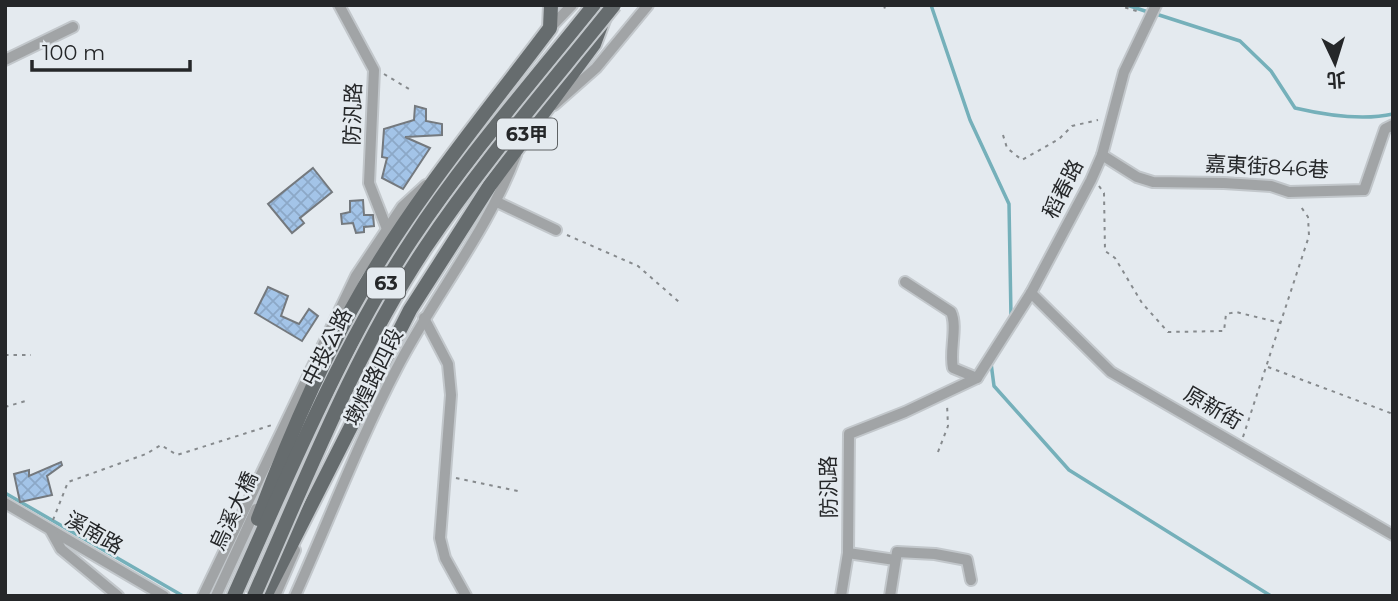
<svg xmlns="http://www.w3.org/2000/svg" width="1398" height="601" viewBox="0 0 1398 601" font-family="Montserrat,'Noto Sans TC',sans-serif">
<defs>
<pattern id="building-cross-hatch" width="8" height="8" patternUnits="userSpaceOnUse" patternTransform="scale(1.75)"><rect width="8" height="8" fill="#a3c4e8"/><path d="M0 0l8 8M0 8l8-8" fill="none" stroke="#8ca8c7"/></pattern>
</defs>
<rect width="100%" height="100%" fill="#e4eaef"/>
<g fill="none" stroke-linecap="round" stroke-linejoin="round">
<!-- stream -->
<g stroke="#75b0ba" stroke-width="3.5">
<polyline points="931,5 970,120 1009,204 1011,317"/>
<polyline points="1127,5 1148,12"/>
<path d="M1156,14L1240,41L1271,71L1295,108C1325,115 1362,121 1393,114"/>
<polyline points="991,363 994,386 1069,470 1271,596"/>
<polyline points="5,493 183,596"/>
</g>
</g>
<!-- building -->
<g fill="url(#building-cross-hatch)" stroke="#74797e" stroke-width="2">
<polygon points="415,106 426,109 426,121 442,124 442,135 405,137 430,148 403,189 382,178 387,158 382,157 384,129 414,120"/>
<polygon points="313,168 332,192 300,218 304,223 292,233 268,204"/>
<polygon points="363,200 364,215 373,215 374,226 364,227 364,232 356,233 353,223 342,224 341,214 350,212 350,201"/>
<polygon points="268,287 288,296 281,316 299,324 309,309 318,316 302,341 255,313"/>
<polygon points="61,462 62,465 47,476 52,495 20,502 14,474 29,470 29,476"/>
</g>
<g fill="none" stroke-linecap="round" stroke-linejoin="round">
<!-- minor casing -->
<g stroke="#c2c7cb" stroke-width="14">
<g id="minor">
<polyline points="339,5 374,70 369,183 387,229"/>
<polyline points="550,28 572,5"/>
<polyline points="5,60 73,27"/>
<polyline points="554,105 596,68 648,5"/>
<polyline points="1102,155 1137,177 1153,182 1224,183 1271,186 1289,192 1364,190 1385,129 1393,125"/>
<polyline points="497,202 556,230"/>
<path d="M905,282L951,312C958,327 949,351 953,368L977,378"/>
<polyline points="1031,293 1111,372 1393,535"/>
<polyline points="424,318 448,364 451,395 440,538 445,558 466,596"/>
<polyline points="5,503 164,596"/>
<polyline points="51,531 61,549 118,596"/>
<polyline points="848,553 895,560"/>
<polyline points="203,596 356,276 402,207 426,185"/>
<polyline points="216,596 256,509"/>
<polyline points="275,596 295,550"/>
<path d="M295,596C329,520 359,441 397,368C434,296 488,231 516,155"/>
<polyline points="841,596 848,553 849,434 905,412 977,378 1031,293 1091,180 1102,155 1124,72 1156,5"/>
<polyline points="890,596 897,552 935,554 967,560 971,580"/>
</g>
</g>
<!-- major casing -->
<g stroke="#c2c7cb" stroke-width="18">
<g id="major">
<path d="M258,519C288,439 321,361 364,287C416,197 487,112 550,28L551,5"/>
<path d="M234,596C288,475 339,351 412,240C466,157 533,82 594,5"/>
<polyline points="265,596 410,310 490,185 594,44 604,17"/>
</g>
</g>
<!-- path -->
<g stroke="#868a8d" stroke-width="2" stroke-dasharray="3.5 5" stroke-linecap="butt">
<polyline points="884,5 886,13"/>
<polyline points="1117,5 1140,12"/>
<polyline points="384,74 409,89"/>
<polyline points="1003,135 1007,148 1022,160 1059,139 1072,126 1098,120"/>
<polyline points="1099,186 1104,193 1105,251 1115,258 1142,303 1168,332 1224,331 1226,314 1236,312 1281,323"/>
<polyline points="567,235 638,266 679,302"/>
<polyline points="5,355 31,355"/>
<polyline points="1268,367 1393,414"/>
<polyline points="5,407 29,400"/>
<polyline points="1243,437 1309,236 1308,217 1299,204"/>
<polyline points="938,452 948,426 947,404"/>
<polyline points="456,478 522,492"/>
<polyline points="53,520 68,482 146,454 161,445 177,455 272,425"/>
</g>
<!-- minor -->
<use href="#minor" stroke="#a1a4a6" stroke-width="10"/>
<!-- major -->
<use href="#major" stroke="#666c6e" stroke-width="14"/>
<!-- major-bridge casing -->
<g stroke="#c2c7cb" stroke-width="18" stroke-linecap="butt">
<path id="major-bridge" d="M254,596C306,479 354,355 425,248C482,163 550,85 614,5"/>
</g>
<!-- major-bridge -->
<use href="#major-bridge" stroke="#666c6e" stroke-width="14"/>
</g>
<g text-anchor="middle" stroke-width="5" stroke-linejoin="round" paint-order="stroke">
<!-- shield labels -->
<g fill="#e4eaef" stroke="#5e6264" stroke-width="2">
<rect x="497" y="118.5" width="60" height="31" rx="5"/>
<rect x="367" y="267.5" width="38" height="31" rx="5"/>
</g>
<g font-size="19" font-weight="bold" fill="#252729">
<text x="527" y="141">63甲</text>
<text x="386" y="290">63</text>
</g>
<!-- street labels -->
<g font-size="21" fill="#252729" stroke="#e4eaef">
<text transform="translate(353 114) rotate(-88)" y="7">防汎路</text>
<text transform="translate(1267 167) rotate(3)" y="7">嘉東街846巷</text>
<text transform="translate(1063 189) rotate(-63)" y="7">稻春路</text>
<text transform="translate(327 347) rotate(-63)" y="7">中投公路</text>
<text transform="translate(374 377) rotate(-64)" y="7">墩煌路四段</text>
<text transform="translate(1213 408) rotate(30)" y="7">原新街</text>
<text transform="translate(829 487) rotate(-91)" y="7">防汎路</text>
<text transform="translate(234 511) rotate(-65)" y="7">烏溪大橋</text>
<text transform="translate(94 533) rotate(30)" y="7">溪南路</text>
</g>
</g>
<!-- border -->
<rect width="1398" height="601" fill="none" stroke="#252729" stroke-width="14"/>
<!-- north arrow -->
<g transform="translate(1335 63) rotate(176)" stroke="#e4eaef" stroke-width="5" paint-order="stroke">
<path d="M0-5L12 26L0 18L-12 26Z" fill="#252729"/>
<text y="-10" font-size="19" font-weight="bold" text-anchor="middle" fill="#252729">北</text>
</g>
<!-- scale -->
<path d="M32 60v10h158v-10" fill="none" stroke="#252729" stroke-width="3.5"/>
<text x="42" y="60" font-size="21" fill="#252729" stroke="#e4eaef" stroke-width="5" paint-order="stroke">100 m</text>
</svg>
